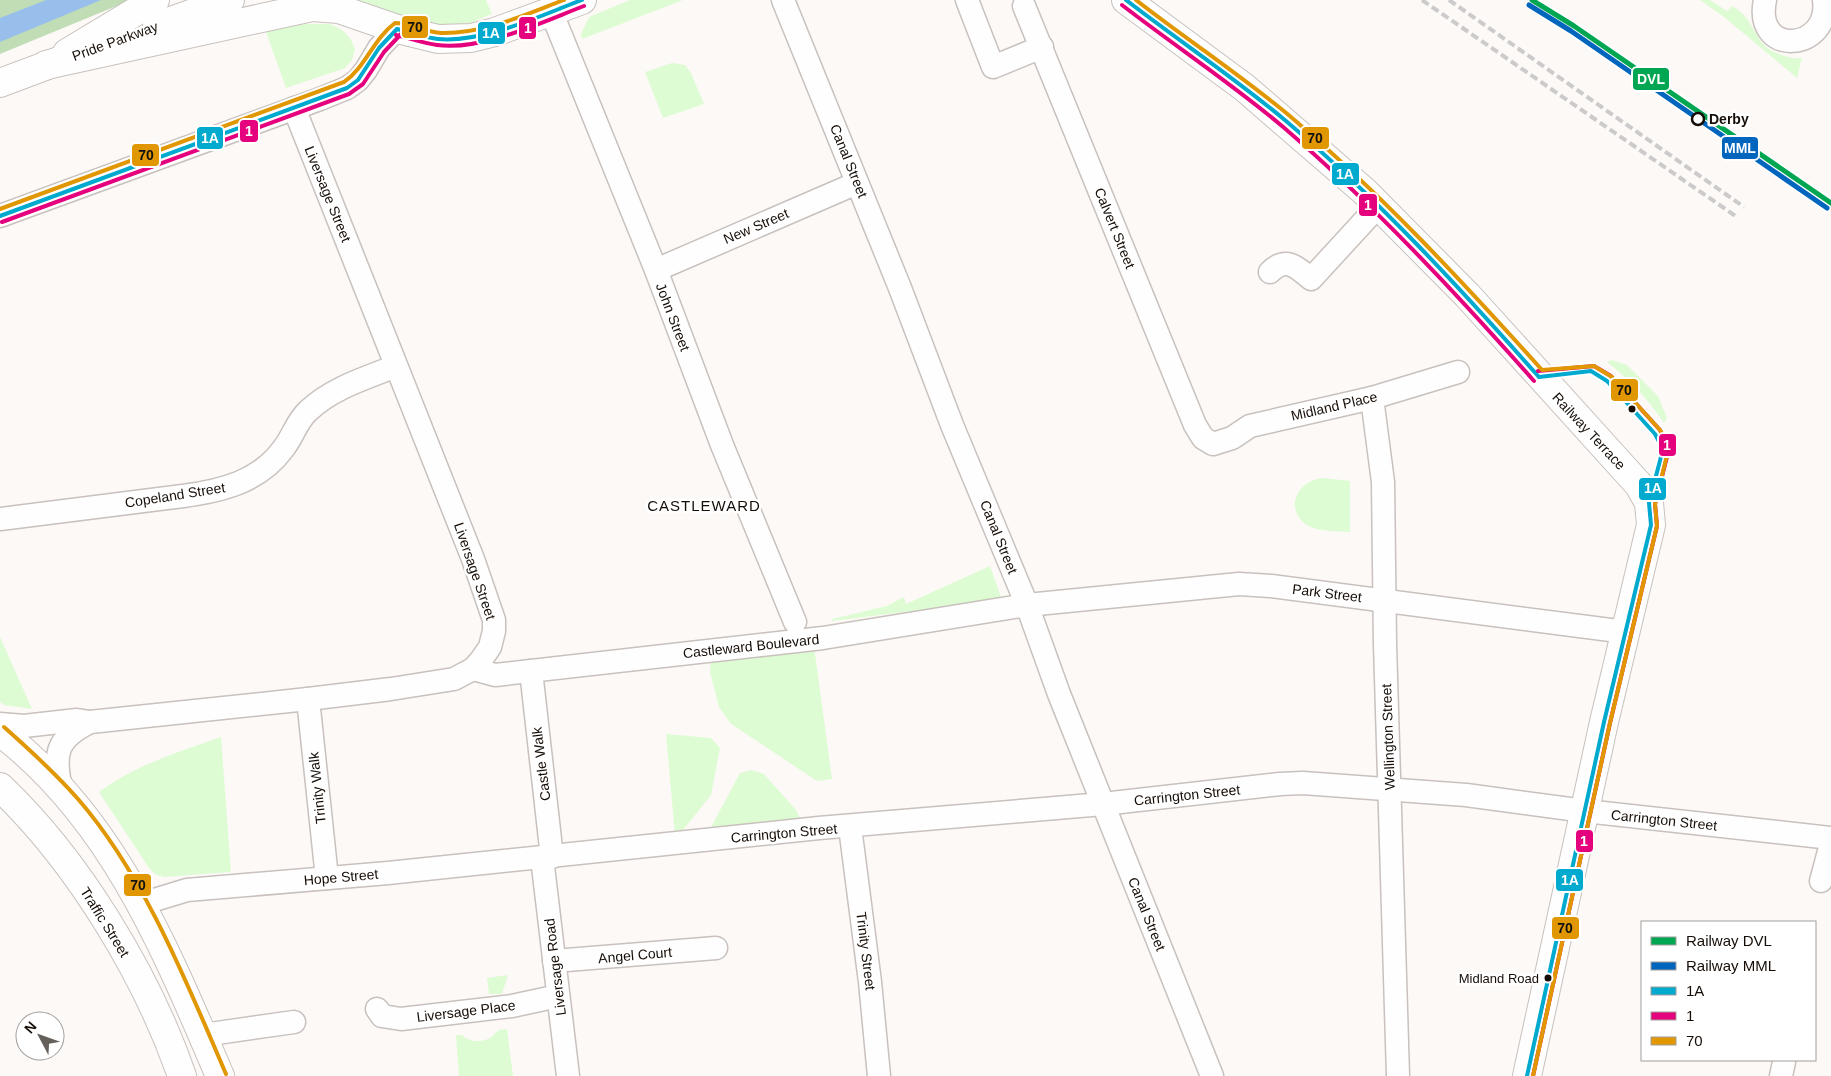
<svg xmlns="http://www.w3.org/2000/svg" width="1831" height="1076" viewBox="0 0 1831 1076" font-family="Helvetica,sans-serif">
<rect width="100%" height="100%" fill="#fcf9f7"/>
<!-- green -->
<g fill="#defcd3">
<polygon points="316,0 486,0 492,14 470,23 443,25 426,23 381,9"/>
<polygon points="630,0 683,0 582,39 581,34 589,17"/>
<path d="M1700,0H1710L1727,11L1732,6C1750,15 1752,32 1765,46C1774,54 1791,59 1802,58L1797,78L1724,17Z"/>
<polygon points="307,24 330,24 342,30 350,38 355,49 352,60 345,68 286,88 265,29"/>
<polygon points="672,63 685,65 691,73 704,104 663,118 645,72"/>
<path d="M1612,360L1627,365L1658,396L1667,418L1664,423C1649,400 1629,379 1607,362Z"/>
<path d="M1323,478L1350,481V532C1337,531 1318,532 1307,525C1283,509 1298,480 1323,478Z"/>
<polygon points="990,566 1002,600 832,621 832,619 887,606 904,597 906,604"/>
<polygon points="0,637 32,709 4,705 0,702"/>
<polygon points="814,646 832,779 817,781 731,724 719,707 710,672 711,659"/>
<polygon points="666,734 711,738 720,748 711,795 679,835 675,835"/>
<path d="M221,737L231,872L164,877L155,874L149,868L99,792C135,765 179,752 221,737Z"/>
<polygon points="751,770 764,774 796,810 801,821 709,831 740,773"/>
<polygon points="508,975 502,994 489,994 487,978"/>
<path d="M507,1029L513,1076H459L456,1035H462C470,1043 484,1043 493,1036C495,1034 496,1032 499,1030C501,1029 504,1030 507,1029Z"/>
</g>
<!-- forest -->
<polygon fill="#c0ddb5" points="0,0 131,0 0,54"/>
<!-- water -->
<polygon fill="#98bfec" points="46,0 101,0 0,42 0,18"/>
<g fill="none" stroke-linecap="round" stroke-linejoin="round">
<!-- street casing -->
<g stroke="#c8c1bd" stroke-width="25">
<g id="street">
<polyline points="783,0 900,288 952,425 1027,605 1059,694 1212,1076"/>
<polyline points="967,0 993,67 1042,47"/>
<path d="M1765,0C1753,58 1831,51 1824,0"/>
<polyline points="1024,6 1195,425 1203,438 1213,444 1232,438 1250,426 1372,398 1458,372"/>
<polyline points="551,11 656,270 722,445 795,622"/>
<polyline points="0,216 320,99 347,88 358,80 366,70 379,48 397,29"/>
<polyline points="656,270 857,183"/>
<path d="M1270,272C1286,256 1297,267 1311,279L1379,205"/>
<polyline points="1372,398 1383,482 1385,644 1398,1076"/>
<path d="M0,519L183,496C221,491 259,482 283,449C293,437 296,422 308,411C332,388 366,378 396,366"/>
<polyline points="473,669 495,675 823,638 1027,605 1239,584 1271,586 1626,632"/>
<polyline points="531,671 552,857"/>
<polyline points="308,699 327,878"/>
<polyline points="0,724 24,726 77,720 90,722 308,699 391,689 454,679 473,669 481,660 490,647 494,631 494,620 473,559 294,108"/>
<path d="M61,788C53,753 57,738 90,722"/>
<polyline points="850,827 870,982 879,1076"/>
<polyline points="542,858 568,1076"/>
<polyline points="1821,881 1831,844"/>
<polyline points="141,904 187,890 388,873 819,828 1103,804 1280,784 1303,783 1466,795 1585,811 1831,838"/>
<polyline points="554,961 716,948"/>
<polyline points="377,1009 382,1016 401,1019 512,1006 558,996"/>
<polyline points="203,1035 294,1022"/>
<polyline points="1781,1076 1784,1062"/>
</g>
</g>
<!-- secondary casing -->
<g stroke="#c8c1bd" stroke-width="30">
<g id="secondary">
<polyline points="1126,0 1245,88 1364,191 1467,295 1639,485 1649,503 1651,525 1604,722 1527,1076"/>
<polyline points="397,29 438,39 471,38 495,32 582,0"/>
</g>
</g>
<!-- primary casing -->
<g stroke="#c8c1bd" stroke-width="30">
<g id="primary">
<polyline points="157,26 230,0"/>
<polyline points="67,53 155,0"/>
<polyline points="46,65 312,7 339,9 397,29"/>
<polyline points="0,83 64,59"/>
<path d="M0,732C113,818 166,950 220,1076"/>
<path d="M0,787C78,861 147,975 182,1076"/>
</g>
</g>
<!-- street -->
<use href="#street" stroke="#fffefe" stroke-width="22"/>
<!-- secondary -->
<use href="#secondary" stroke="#fffefe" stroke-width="28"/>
<!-- primary -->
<use href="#primary" stroke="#fffefe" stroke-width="28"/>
<!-- rail -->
<g stroke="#cccaca" stroke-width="4" stroke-dasharray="8 4" stroke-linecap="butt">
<polyline points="1422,0 1737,217"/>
<polyline points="1449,0 1744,207"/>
</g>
<!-- bus-1 casing -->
<g stroke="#fff" stroke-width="8">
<g id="bus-1">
<path d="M1126,0C1179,41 1235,78 1286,121C1378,199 1459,287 1539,377"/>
<path d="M397,29C410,32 425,38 438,39C484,43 539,16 582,0"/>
<polyline points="0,216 347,88 358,80 379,48 397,29"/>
<polyline points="1527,1076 1604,722 1651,525 1649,503 1663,449 1655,434 1607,381 1591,371 1539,377"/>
</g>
</g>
<!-- bus-2 casing -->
<g stroke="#fff" stroke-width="8">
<g id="bus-2">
<path d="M1122,5C1175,46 1231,83 1282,126C1373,204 1455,292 1534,381"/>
<path d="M396,35C409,38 423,43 437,45C482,51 542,22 584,6"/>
<polyline points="2,222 349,94 363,84 384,52 402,33"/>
<polyline points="1533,1076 1610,723 1657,526 1655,504 1669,449 1660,430 1611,376 1594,366 1538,371"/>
</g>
</g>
<!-- bus-3 casing -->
<g stroke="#fff" stroke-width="8">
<g id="bus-3">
<path d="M1136,0C1187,40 1241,75 1291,117C1381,194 1462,281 1542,370L1594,366L1612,377L1660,430L1669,447L1655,504L1657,526L1610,723L1533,1076"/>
<path d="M0,209L344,82C366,67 373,39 395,23C410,23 425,32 441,33C484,34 524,15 564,0"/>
<path d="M4,727C30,750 55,773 78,799C144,875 186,981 226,1074"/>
</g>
</g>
<!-- bus-1 -->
<use href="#bus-1" stroke="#00a9ce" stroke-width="4"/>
<!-- bus-2 -->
<use href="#bus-2" stroke="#e5007d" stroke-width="4"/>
<!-- bus-3 -->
<use href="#bus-3" stroke="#e09701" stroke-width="4"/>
<!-- rail-1 casing -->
<g stroke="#fff" stroke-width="9">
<polyline id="rail-1" points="1532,0 1574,26 1831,203"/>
</g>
<!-- rail-2 casing -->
<g stroke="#fff" stroke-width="9">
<polyline id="rail-2" points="1529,5 1571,31 1827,208"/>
</g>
<!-- rail-1 -->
<use href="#rail-1" stroke="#00a651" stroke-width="5"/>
<!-- rail-2 -->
<use href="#rail-2" stroke="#0065bd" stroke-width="5"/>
</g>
<!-- markers -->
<circle fill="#fff" stroke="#160d07" stroke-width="2.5" cx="1698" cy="119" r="6"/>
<g fill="#160d07" stroke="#fff" stroke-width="2">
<circle cx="1632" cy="409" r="4.5"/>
<circle cx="1548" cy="978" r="4.5"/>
</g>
<g text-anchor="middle" stroke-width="5" stroke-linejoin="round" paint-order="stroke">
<!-- bus labels -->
<g font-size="13" fill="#160d07" stroke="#fff" text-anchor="end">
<text x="1539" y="983">Midland Road</text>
</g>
<!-- street labels -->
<g font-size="14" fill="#160d07" stroke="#fff">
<text transform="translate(115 41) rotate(-20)" y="5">Pride Parkway</text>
<text transform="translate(849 161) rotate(68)" y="5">Canal Street</text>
<text transform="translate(328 194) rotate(68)" y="5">Liversage Street</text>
<text transform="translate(756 226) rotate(-23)" y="5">New Street</text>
<text transform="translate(1115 228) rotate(68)" y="5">Calvert Street</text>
<text transform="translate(673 317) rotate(69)" y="5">John Street</text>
<text transform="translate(1334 406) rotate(-13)" y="5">Midland Place</text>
<text transform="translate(1589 431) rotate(47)" y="5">Railway Terrace</text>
<text transform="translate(175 495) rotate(-9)" y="5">Copeland Street</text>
<text transform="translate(999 537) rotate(68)" y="5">Canal Street</text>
<text transform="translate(475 571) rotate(71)" y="5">Liversage Street</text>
<text transform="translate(1327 593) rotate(7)" y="5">Park Street</text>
<text transform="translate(751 646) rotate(-6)" y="5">Castleward Boulevard</text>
<text transform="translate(1388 737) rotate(-92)" y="5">Wellington Street</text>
<text transform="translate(541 764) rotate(-97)" y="5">Castle Walk</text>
<text transform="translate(317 788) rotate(-96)" y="5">Trinity Walk</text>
<text transform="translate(1187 795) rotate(-6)" y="5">Carrington Street</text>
<text transform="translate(1664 820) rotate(6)" y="5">Carrington Street</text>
<text transform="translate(784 833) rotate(-5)" y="5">Carrington Street</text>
<text transform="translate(341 877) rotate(-5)" y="5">Hope Street</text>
<text transform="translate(1147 914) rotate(68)" y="5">Canal Street</text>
<text transform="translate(105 922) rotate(58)" y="5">Traffic Street</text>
<text transform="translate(866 951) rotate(83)" y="5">Trinity Street</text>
<text transform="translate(635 955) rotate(-5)" y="5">Angel Court</text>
<text transform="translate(555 967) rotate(-97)" y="5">Liversage Road</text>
<text transform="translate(466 1011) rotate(-7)" y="5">Liversage Place</text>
</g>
<!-- stop labels -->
<g font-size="14" font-weight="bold" fill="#160d07" stroke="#fff" text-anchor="start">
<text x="1709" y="124">Derby</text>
</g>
<!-- neighbourhood labels -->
<g font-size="15" letter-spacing="1" fill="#160d07" stroke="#fff">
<text x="704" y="511">CASTLEWARD</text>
</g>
</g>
<g stroke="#fff" stroke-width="2">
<rect x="401" y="15" width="28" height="24" rx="5" fill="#e09701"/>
<rect x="518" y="16" width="19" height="24" rx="5" fill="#e5007d"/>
<rect x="477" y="21" width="29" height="24" rx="5" fill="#00a9ce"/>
<rect x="1632" y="67" width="38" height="24" rx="5" fill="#00a651"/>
<rect x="239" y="119" width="20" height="24" rx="5" fill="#e5007d"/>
<rect x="1301" y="126" width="29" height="24" rx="5" fill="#e09701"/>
<rect x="196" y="126" width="28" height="24" rx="5" fill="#00a9ce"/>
<rect x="1721" y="136" width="38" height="24" rx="5" fill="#0065bd"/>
<rect x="131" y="143" width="29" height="24" rx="5" fill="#e09701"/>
<rect x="1331" y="162" width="29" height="24" rx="5" fill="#00a9ce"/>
<rect x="1358" y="193" width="20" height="24" rx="5" fill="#e5007d"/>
<rect x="1610" y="378" width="29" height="24" rx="5" fill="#e09701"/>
<rect x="1658" y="433" width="19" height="24" rx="5" fill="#e5007d"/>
<rect x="1638" y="477" width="29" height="24" rx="5" fill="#00a9ce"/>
<rect x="1575" y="829" width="19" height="24" rx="5" fill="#e5007d"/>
<rect x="1555" y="868" width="29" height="24" rx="5" fill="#00a9ce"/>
<rect x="123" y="873" width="29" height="24" rx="5" fill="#e09701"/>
<rect x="1551" y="916" width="29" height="24" rx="5" fill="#e09701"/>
</g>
<g font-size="14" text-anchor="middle" font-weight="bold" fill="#fff">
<text x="528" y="33">1</text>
<text x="491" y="38">1A</text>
<text x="1651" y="84">DVL</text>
<text x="249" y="136">1</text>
<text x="210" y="143">1A</text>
<text x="1740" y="153">MML</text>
<text x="1345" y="179">1A</text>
<text x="1368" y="210">1</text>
<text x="1667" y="450">1</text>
<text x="1653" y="493">1A</text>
<text x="1584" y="846">1</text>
<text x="1570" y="885">1A</text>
</g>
<g font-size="14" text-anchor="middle" font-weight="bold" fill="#111">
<text x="415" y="32">70</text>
<text x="1315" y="143">70</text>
<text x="146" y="160">70</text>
<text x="1624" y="395">70</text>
<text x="138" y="890">70</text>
<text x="1565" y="933">70</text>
</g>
<!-- legend -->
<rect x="1641" y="921" width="175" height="140" fill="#ffffff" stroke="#a29e9c"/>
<rect x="1651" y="937" width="25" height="8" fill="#00a651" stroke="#a29e9c"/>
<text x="1686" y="946" font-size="15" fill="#160d07">Railway DVL</text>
<rect x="1651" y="962" width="25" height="8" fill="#0065bd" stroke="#a29e9c"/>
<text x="1686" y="971" font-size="15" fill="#160d07">Railway MML</text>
<rect x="1651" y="987" width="25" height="8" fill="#00a9ce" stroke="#a29e9c"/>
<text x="1686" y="996" font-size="15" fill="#160d07">1A</text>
<rect x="1651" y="1012" width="25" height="8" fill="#e5007d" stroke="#a29e9c"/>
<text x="1686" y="1021" font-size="15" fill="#160d07">1</text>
<rect x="1651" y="1037" width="25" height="8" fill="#e09701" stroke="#a29e9c"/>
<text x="1686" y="1046" font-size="15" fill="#160d07">70</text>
<!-- north arrow -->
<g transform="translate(40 1036) rotate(311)"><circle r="24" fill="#ffffff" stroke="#a29e9c"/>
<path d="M0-4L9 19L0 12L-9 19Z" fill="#66605b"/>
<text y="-8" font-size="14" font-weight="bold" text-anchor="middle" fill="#160d07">N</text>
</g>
</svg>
